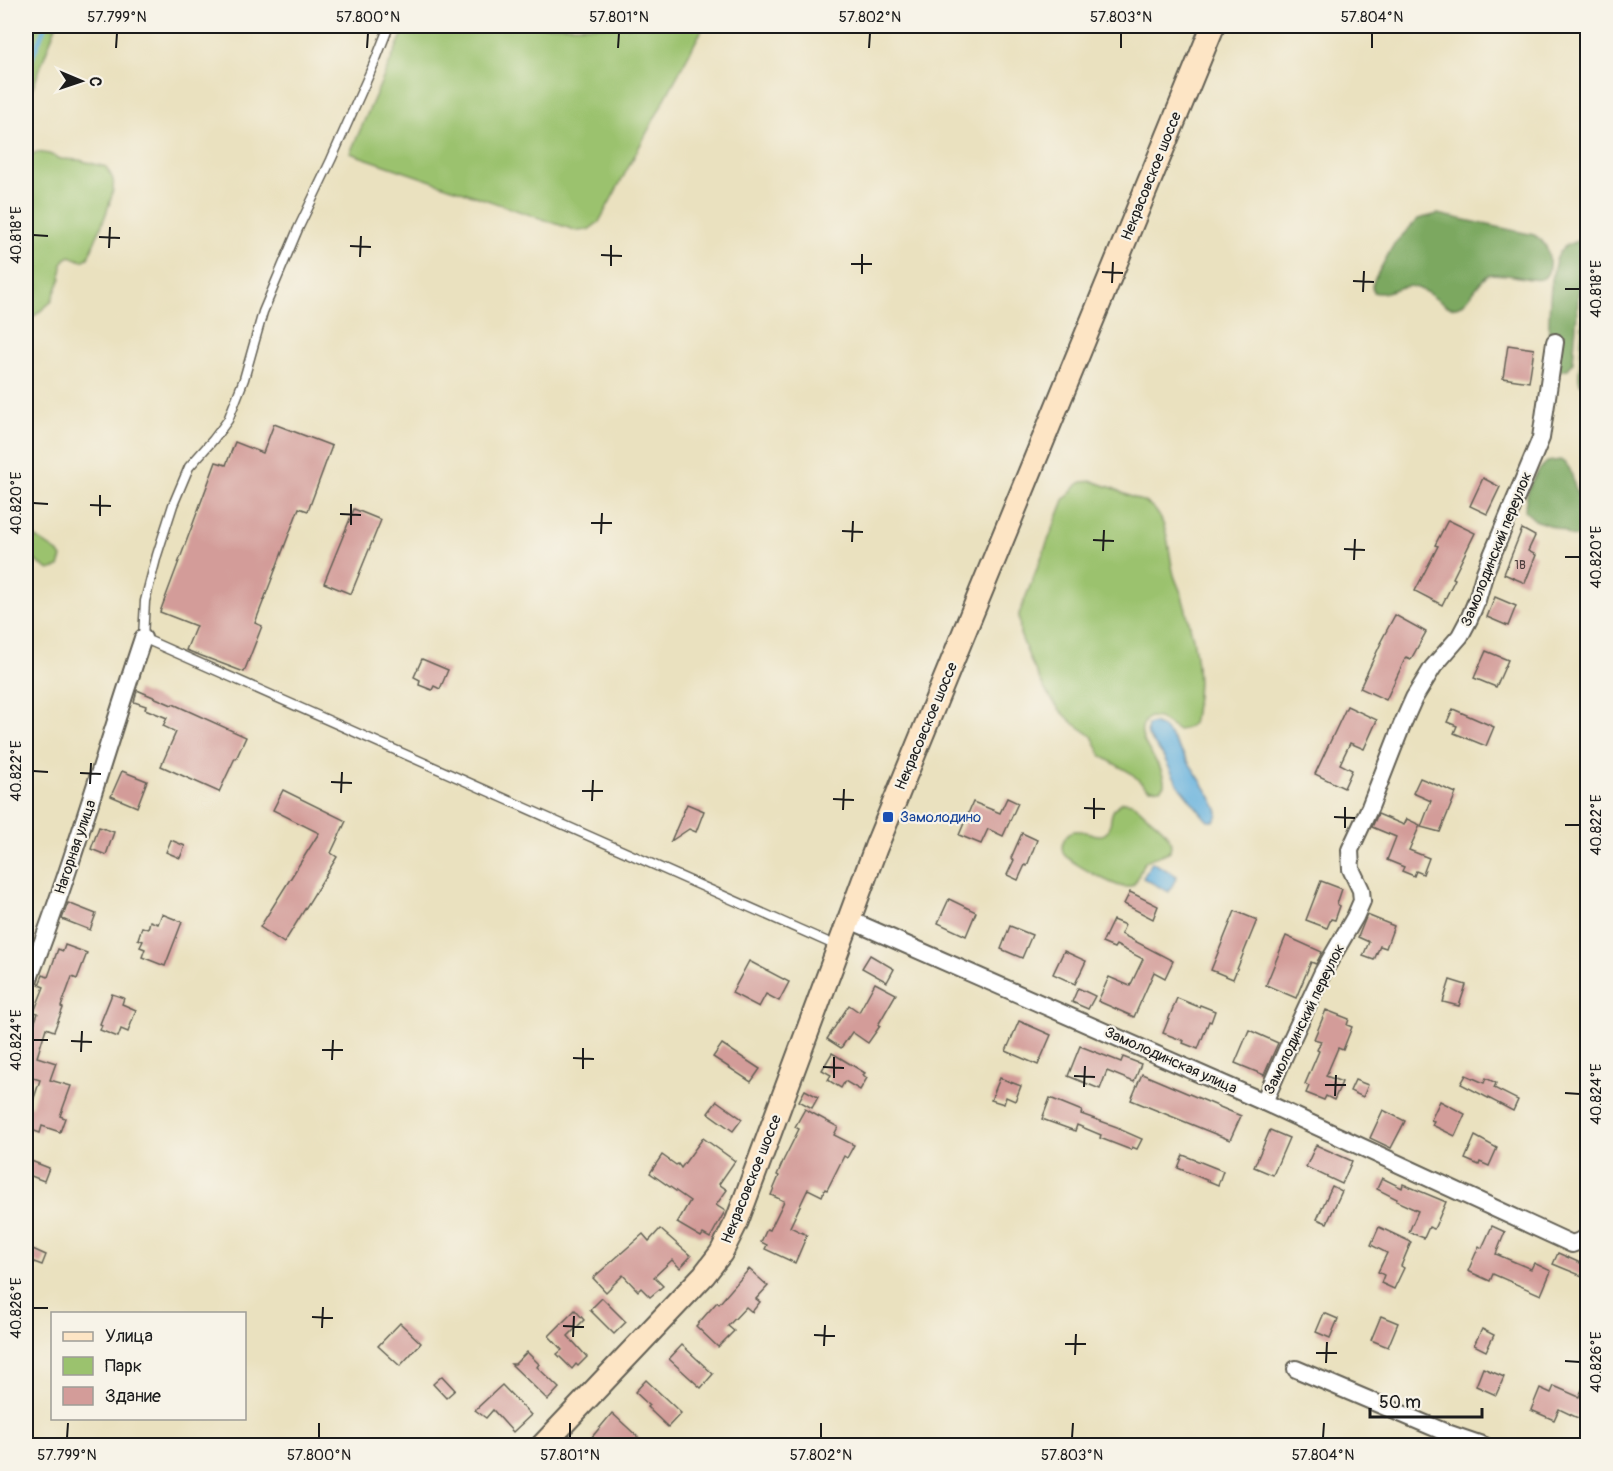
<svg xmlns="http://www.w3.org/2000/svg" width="1613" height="1471" viewBox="0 0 1613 1471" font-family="Pangolin,sans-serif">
<rect width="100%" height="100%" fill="#f7f3e8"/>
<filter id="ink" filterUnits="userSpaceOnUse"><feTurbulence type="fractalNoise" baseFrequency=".0167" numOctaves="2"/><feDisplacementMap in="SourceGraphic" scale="12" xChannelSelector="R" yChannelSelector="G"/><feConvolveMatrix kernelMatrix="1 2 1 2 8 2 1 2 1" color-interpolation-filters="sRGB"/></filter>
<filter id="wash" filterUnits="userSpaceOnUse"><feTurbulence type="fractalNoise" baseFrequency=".008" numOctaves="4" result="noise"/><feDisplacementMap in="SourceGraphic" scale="24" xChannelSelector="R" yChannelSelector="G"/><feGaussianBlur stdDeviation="1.35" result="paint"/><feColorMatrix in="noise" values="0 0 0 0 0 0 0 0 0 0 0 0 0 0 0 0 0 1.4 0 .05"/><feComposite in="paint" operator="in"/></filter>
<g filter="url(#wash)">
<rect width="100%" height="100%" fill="#eae1bf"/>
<!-- green -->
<g fill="#9bc26e" stroke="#5c6f45" stroke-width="1.5">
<polygon points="29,26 56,26 35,82 26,102 26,35"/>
<polygon points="406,26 704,26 599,222 588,230 577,231 350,153"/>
<path d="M37,152L49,154L61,159L79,160L106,167C108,171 112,176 113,180C117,194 94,243 88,258L82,261L70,256L65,259L62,264L61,278L51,302L32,318H26V157Z"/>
<path d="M1093,481C1099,484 1105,485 1110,487C1116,489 1121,493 1127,495C1137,500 1148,501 1155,510C1170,528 1168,553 1174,575C1176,582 1180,589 1182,596C1192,631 1202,668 1196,704C1194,719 1195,729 1177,730L1159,718L1149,717C1125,737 1167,762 1164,785L1160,789H1150L1146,787L1131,773L1106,759L1101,755L1092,736L1073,723L1058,708L1045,690L1031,662L1020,634L1019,614L1064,500L1078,484L1082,482Z"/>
<polygon points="26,531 59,553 62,557 59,567 49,570 26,555"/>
<path d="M1123,802C1130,802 1134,803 1139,808C1150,820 1176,833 1170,851C1162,856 1147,857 1142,866C1138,874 1138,886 1127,887C1118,889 1067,861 1063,853C1061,847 1063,840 1067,835C1078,823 1097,841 1106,833C1115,824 1105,811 1123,802Z"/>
</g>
<!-- forest -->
<g fill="#7ca861" stroke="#4c623e" stroke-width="1.5">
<path d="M1438,214L1534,235C1543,240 1548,247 1549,258C1552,287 1533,280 1514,276C1506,275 1498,274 1490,274C1477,281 1472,299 1461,305C1450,312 1441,302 1432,296C1427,292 1420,289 1415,287C1400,283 1387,297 1373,292L1372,286L1374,280L1394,244L1418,219Z"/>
<path d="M1587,238V263L1581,271L1580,276L1573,363L1568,369L1558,371L1548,361C1549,337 1547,265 1562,249C1568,242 1579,241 1587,238Z"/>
<polygon points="1587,283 1587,392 1580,383 1579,377 1584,295"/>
<path d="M1560,460C1579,469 1567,490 1587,503V537L1582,538L1570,536L1564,531L1535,520L1525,511C1525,493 1533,474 1547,462Z"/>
</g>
<!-- water -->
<g fill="#64b0dd" stroke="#40667c" stroke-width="1.5">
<path d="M1153,723L1162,727L1169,734C1177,745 1217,802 1218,813C1218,818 1216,818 1214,821H1208L1205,818L1179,786L1162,754L1148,736L1147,730L1148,725Z"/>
<polygon points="1152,862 1177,876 1169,892 1143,878"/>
</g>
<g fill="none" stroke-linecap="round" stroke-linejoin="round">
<!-- stream -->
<polyline stroke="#64b0dd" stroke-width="4.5" points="26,73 45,26"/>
</g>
<g id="blocks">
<!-- building -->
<g fill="#d39c99">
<polygon points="1508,345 1534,349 1529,382 1503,378"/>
<polygon points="274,424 332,446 308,511 299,508 255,623 262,626 244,672 186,650 196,626 160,612 216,462 226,465 235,442 263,453"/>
<polygon points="1483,478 1500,487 1487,514 1470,506"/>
<polygon points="354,509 381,520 351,594 324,583"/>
<polygon points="1448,520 1475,533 1453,578 1455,579 1442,605 1415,591 1438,546 1435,545"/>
<polygon points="1522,529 1535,536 1528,551 1536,555 1525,583 1504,574"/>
<polygon points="1495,597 1516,606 1508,626 1487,617"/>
<polygon points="1395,615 1426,632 1411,659 1406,657 1386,700 1360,688 1381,643 1380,643"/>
<polygon points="1486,651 1508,660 1496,687 1474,678"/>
<polygon points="422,659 448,670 440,689 434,686 432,690 419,685 420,680 414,677"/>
<polygon points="137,690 172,705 173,704 246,737 236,759 235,758 219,792 161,766 176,732 163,726 167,718 145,709 146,706 134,702"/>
<polygon points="1347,706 1377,720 1364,749 1350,743 1340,764 1352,770 1344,788 1315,774"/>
<polygon points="1453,709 1494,727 1486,746 1454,733 1457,726 1447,722"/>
<polygon points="122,771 147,781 137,807 111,796"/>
<polygon points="1420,778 1456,793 1440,832 1421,827 1431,801 1413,793"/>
<polygon points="283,790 346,821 331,853 337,857 284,943 260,927 319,833 273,810"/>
<polygon points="1007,798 1018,803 1003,836 988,829 981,844 959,835 973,802 1000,813"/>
<polygon points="687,804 704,811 696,832 689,829 671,841"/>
<polygon points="1378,814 1404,825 1407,819 1420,825 1409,850 1429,858 1423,874 1416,871 1414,876 1402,871 1404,867 1387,860 1396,837 1372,827"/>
<polygon points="99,827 114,832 106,855 91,849"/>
<polygon points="1022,833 1037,840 1027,866 1025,865 1018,880 1007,875 1014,860 1011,858"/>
<polygon points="171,840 185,846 180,858 166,852"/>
<polygon points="1321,881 1342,889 1337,904 1340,906 1335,920 1331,919 1327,928 1306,920"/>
<polygon points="1130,892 1158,906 1153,919 1124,904"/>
<polygon points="949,899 976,912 966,936 938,923"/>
<polygon points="68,903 96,914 90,930 62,919"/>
<polygon points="1235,911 1257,920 1233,979 1211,970"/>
<polygon points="162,914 182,922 165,966 142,957 145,949 140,947 143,941 138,939 142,927 148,929 150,921 158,924"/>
<polygon points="1367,915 1394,926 1386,948 1380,946 1374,960 1363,956 1369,942 1358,937"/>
<polygon points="1113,920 1125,925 1121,934 1173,961 1165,978 1154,972 1134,1017 1098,1001 1109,977 1130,986 1143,959 1116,945 1114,948 1102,943"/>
<polygon points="1010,926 1032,935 1022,958 1001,949"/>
<polygon points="1286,936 1322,952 1316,964 1311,962 1296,998 1266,985"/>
<polygon points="65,945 87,953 77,979 72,977 61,1007 63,1008 54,1031 46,1028 37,1057 56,1063 50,1080 71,1086 60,1116 65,1118 60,1132 42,1126 40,1133 26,1128 26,1105 31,1107 40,1080 30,1077 28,1085 26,1084 26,1041 28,1041 38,1013 34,1012 44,987 39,985 43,975 48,977 58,949 63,951"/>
<polygon points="1064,951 1086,961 1075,984 1053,974"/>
<polygon points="870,955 894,969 887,982 862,968"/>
<polygon points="749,961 789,982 779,1001 766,994 759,1007 732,993"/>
<polygon points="1450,980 1466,985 1459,1006 1443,1002"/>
<polygon points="875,983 896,994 878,1025 880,1026 868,1043 852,1032 841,1048 827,1039 849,1005 859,1012"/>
<polygon points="1078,988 1095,996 1088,1009 1072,1002"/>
<polygon points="112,994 124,998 122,1004 136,1010 128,1032 121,1029 118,1037 100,1030 102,1025 100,1024"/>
<polygon points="1177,998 1199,1007 1200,1005 1215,1011 1211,1022 1209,1021 1198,1049 1183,1043 1184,1041 1163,1033"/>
<polygon points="1326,1010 1349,1019 1347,1025 1352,1027 1343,1050 1338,1048 1326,1076 1342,1082 1334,1100 1326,1096 1324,1100 1306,1093 1309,1086 1305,1084 1319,1051 1317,1050 1321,1041 1314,1039"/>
<polygon points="1019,1021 1051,1035 1038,1065 1006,1051"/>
<polygon points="1249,1030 1278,1043 1264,1075 1235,1063"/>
<polygon points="722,1044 760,1069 751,1082 713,1057"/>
<polygon points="1080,1046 1121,1062 1123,1057 1141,1064 1134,1082 1107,1071 1100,1089 1068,1076"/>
<polygon points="832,1053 865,1073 863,1075 867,1078 860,1090 845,1081 841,1088 828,1080 831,1075 822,1070"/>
<polygon points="1142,1074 1241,1116 1230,1140 1131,1100"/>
<polygon points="1466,1075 1484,1083 1486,1078 1496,1083 1494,1088 1518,1100 1513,1111 1461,1084"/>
<polygon points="1000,1078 1021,1086 1015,1101 1006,1097 1004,1104 991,1100"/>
<polygon points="1355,1080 1368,1085 1363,1097 1350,1091"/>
<polygon points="805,1090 818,1097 812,1108 799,1101"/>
<polygon points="1050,1098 1082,1111 1081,1114 1120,1128 1119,1129 1142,1139 1137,1149 1132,1147 1131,1150 1100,1138 1101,1135 1077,1125 1075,1131 1042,1119"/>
<polygon points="717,1101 742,1119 733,1131 708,1113"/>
<polygon points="1440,1101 1465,1114 1455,1136 1432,1125 1434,1121 1431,1120"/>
<polygon points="805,1109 838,1127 834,1135 854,1145 847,1158 844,1156 827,1190 825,1189 822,1196 808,1189 790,1227 807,1235 795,1263 765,1249 767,1245 761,1242 767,1229 770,1230 784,1201 771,1195 779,1176 777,1175 784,1159 799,1129 795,1127"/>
<polygon points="1383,1110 1405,1121 1391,1148 1370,1138"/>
<polygon points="1270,1130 1289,1138 1273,1175 1254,1167"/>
<polygon points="1475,1136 1497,1148 1489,1166 1480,1162 1479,1165 1465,1159"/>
<polygon points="703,1138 735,1161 719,1184 727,1190 716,1205 725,1211 710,1238 703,1234 701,1237 677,1223 690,1201 650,1173 662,1155 676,1165 678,1164 681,1168"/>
<polygon points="1316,1145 1352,1161 1342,1184 1306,1167"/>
<polygon points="1183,1155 1223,1171 1218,1185 1178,1168"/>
<polygon points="26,1159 49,1168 44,1181 26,1174"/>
<polygon points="1382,1178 1402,1188 1403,1184 1446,1202 1434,1229 1429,1227 1424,1238 1409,1232 1418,1211 1396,1201 1397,1199 1377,1189"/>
<polygon points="1332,1186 1342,1191 1327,1223 1317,1219"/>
<polygon points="1492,1226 1505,1232 1496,1254 1531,1269 1534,1263 1551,1271 1541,1295 1493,1274 1490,1281 1468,1271 1479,1246 1482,1248"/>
<polygon points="1379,1227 1411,1242 1401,1266 1404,1268 1394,1289 1381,1283 1384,1275 1378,1272 1387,1253 1371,1245"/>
<polygon points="660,1229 691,1256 680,1268 672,1260 654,1277 663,1286 650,1297 641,1288 638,1291 623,1275 606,1292 593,1278 643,1234 649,1241"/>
<polygon points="26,1246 46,1255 42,1265 26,1259"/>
<polygon points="1558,1253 1587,1266 1587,1278 1553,1264"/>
<polygon points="749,1269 768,1286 756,1299 760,1302 752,1312 746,1307 728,1326 734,1331 718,1347 696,1326 717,1302 719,1304"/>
<polygon points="602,1298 626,1322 614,1334 590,1310"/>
<polygon points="575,1310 584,1320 568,1336 587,1357 578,1366 576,1364 572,1369 557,1354 562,1350 549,1336"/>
<polygon points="1324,1313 1338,1319 1330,1338 1316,1332"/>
<polygon points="1381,1316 1398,1323 1388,1347 1371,1340"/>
<polygon points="400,1323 421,1343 400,1366 378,1346"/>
<polygon points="1482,1329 1494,1335 1486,1351 1474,1345"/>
<polygon points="682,1345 713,1374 701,1388 669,1359"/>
<polygon points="527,1352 539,1364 537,1367 559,1388 548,1400 511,1364 515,1364"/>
<polygon points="1483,1368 1504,1377 1496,1395 1476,1386"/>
<polygon points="442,1376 455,1390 446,1398 433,1384"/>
<polygon points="1587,1377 1587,1408 1582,1420 1559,1409 1554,1420 1531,1410 1540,1388 1551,1393 1554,1386 1579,1397"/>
<polygon points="646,1380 681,1413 668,1427 647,1407 649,1405 635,1392"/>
<polygon points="502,1385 531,1415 513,1432 493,1410 486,1418 475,1410"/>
<polygon points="612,1413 640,1439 633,1446 612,1446 606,1440 601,1445 592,1437"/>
</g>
</g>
</g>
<g filter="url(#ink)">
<use href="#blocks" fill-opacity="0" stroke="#646155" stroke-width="1.5"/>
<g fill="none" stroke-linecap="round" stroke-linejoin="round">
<!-- lane casing -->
<g stroke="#646155" stroke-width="11">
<polyline id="lane" points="389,26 376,59 331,160 298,229 263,312 244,379 228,420 213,440 189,467 173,505 157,555 145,601 143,638 839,947"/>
</g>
<!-- street casing -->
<g stroke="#646155" stroke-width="20">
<g id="street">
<polyline points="850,920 1264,1102 1572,1244 1588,1238"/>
<path d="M26,986C71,872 104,754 143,638"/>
<polyline points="1264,1102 1289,1045 1323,972 1355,917 1362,901 1361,890 1351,869 1350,850 1370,807 1402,725 1414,698 1433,667 1460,636 1469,619 1477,600 1485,572 1541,438 1555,342"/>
<polyline points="1296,1369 1447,1433 1485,1446"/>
</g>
</g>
<!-- secondary casing -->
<g stroke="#646155" stroke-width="26">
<polyline id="secondary" points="542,1446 704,1275 721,1253 737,1221 876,847 1213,26"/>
</g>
<!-- lane -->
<use href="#lane" stroke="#fff" stroke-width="8"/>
<!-- street -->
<use href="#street" stroke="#fff" stroke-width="16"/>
<!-- secondary -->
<use href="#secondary" stroke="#fde5c5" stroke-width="22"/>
</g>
</g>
<!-- ticks -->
<path fill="none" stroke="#1c1c1c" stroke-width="2" d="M116,48L117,33M367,48L368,33M618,48L619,33M869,48L870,33M1121,48V33M1372,48V33M33,235L48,236M99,237L120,238M350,246L371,247M109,248L110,227M601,255L622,256M360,257L361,236M851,264H872M611,266V245M1102,272L1123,273M862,274V254M1353,281L1374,282M1112,283L1113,262M1565,289H1580M1363,292L1364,271M33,503L48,504M90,505L111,506M340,514L361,515M100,516V495M591,523H612M351,525V504M842,531L863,532M601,534L602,513M1093,540L1114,541M852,542L853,521M1344,549L1365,550M1103,551L1104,530M1565,557H1580M1354,560L1355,539M33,771L48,772M80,773L101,774M331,782L352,783M90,784L91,763M582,791H603M341,793L342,772M833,799L854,800M592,801L593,780M1084,808L1105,809M843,810L844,789M1334,817L1355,818M1094,819V798M1565,825H1580M1345,828V807M33,1040H48M71,1041L92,1042M322,1050H343M81,1052L82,1031M573,1058L594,1059M332,1060L333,1040M823,1067L844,1068M583,1069V1048M1074,1076L1095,1077M834,1078V1057M1325,1085H1346M1084,1087L1085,1066M1565,1093L1580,1094M1335,1096L1336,1075M33,1308H48M312,1317L333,1318M563,1326L584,1327M322,1328L323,1307M814,1335L835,1336M573,1337L574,1316M1065,1344H1086M824,1346L825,1325M1316,1353H1337M1075,1355L1076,1334M1565,1361L1580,1362M1326,1363L1327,1342M67,1438L68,1423M319,1438V1423M570,1438V1423M821,1438V1423M1072,1438L1073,1423M1323,1438L1324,1423"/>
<!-- markers -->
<rect fill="#1a4fb4" stroke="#f7f3e8" stroke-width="2" x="882" y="811" width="12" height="12" rx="3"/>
<g text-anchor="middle" stroke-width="4.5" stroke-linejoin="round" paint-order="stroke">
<!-- number labels -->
<g font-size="12" fill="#4a3c3b">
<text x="1520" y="569">1В</text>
</g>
<!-- street labels -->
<g font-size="15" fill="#1c1c1c" stroke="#f7f3e8">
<text transform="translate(1151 176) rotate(-68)" y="5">Некрасовское шоссе</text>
<text transform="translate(1496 549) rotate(-68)" y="5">Замолодинский переулок</text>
<text transform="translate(926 726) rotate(-67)" y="5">Некрасовское шоссе</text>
<text transform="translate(75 847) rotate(-71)" y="5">Нагорная улица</text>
<text transform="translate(1304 1019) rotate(-64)" y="5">Замолодинский переулок</text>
<text transform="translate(1171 1060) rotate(24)" y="5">Замолодинская улица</text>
<text transform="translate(751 1179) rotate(-68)" y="5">Некрасовское шоссе</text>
</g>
<!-- transit labels -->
<g font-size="15" fill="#164399" stroke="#f7f3e8" text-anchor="start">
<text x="900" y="822">Замолодино</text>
</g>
</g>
<!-- margin -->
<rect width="1613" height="1471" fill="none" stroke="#f7f3e8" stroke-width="66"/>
<!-- legend -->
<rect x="51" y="1312" width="195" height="108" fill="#f7f3e8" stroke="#9f9d96" stroke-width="1.5"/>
<rect x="63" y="1332" width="30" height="9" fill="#fde5c5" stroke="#9f9d96" stroke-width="1.5"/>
<text x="105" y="1342" font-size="18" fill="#1c1c1c">Улица</text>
<rect x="63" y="1357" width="30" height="18" fill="#9bc26e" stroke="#9f9d96" stroke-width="1.5"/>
<text x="105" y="1372" font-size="18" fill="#1c1c1c">Парк</text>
<rect x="63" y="1387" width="30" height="18" fill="#d39c99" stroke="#9f9d96" stroke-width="1.5"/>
<text x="105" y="1402" font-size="18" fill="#1c1c1c">Здание</text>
<!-- north arrow -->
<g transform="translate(81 81) rotate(92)" stroke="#f7f3e8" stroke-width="4.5" paint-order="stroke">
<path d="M0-4.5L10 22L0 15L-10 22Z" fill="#1c1c1c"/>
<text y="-9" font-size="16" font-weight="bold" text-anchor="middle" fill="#1c1c1c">С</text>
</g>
<!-- scale -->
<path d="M1370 1408v9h112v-9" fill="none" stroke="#1c1c1c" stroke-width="3"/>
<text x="1379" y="1408" font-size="18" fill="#1c1c1c" stroke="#f7f3e8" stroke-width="4.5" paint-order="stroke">50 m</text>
<rect x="33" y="33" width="1547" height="1405" fill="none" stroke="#1c1c1c" stroke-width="2"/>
<g font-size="15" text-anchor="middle" fill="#1c1c1c">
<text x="117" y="22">57.799°N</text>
<text x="368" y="22">57.800°N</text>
<text x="619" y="22">57.801°N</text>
<text x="870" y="22">57.802°N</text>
<text x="1121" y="22">57.803°N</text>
<text x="1372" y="22">57.804°N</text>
<text transform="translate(16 235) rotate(-90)" y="5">40.818°E</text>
<text transform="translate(1596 289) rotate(-90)" y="5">40.818°E</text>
<text transform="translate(16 503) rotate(-90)" y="5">40.820°E</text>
<text transform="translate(1596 557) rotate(-90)" y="5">40.820°E</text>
<text transform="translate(16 771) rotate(-90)" y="5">40.822°E</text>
<text transform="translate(1596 825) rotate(-90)" y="5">40.822°E</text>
<text transform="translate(16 1040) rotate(-90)" y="5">40.824°E</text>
<text transform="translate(1596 1094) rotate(-90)" y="5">40.824°E</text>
<text transform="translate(16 1308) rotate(-90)" y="5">40.826°E</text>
<text transform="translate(1596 1362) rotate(-90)" y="5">40.826°E</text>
<text x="67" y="1460">57.799°N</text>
<text x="319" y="1460">57.800°N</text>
<text x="570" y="1460">57.801°N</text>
<text x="821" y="1460">57.802°N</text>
<text x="1072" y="1460">57.803°N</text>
<text x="1323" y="1460">57.804°N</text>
</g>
</svg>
